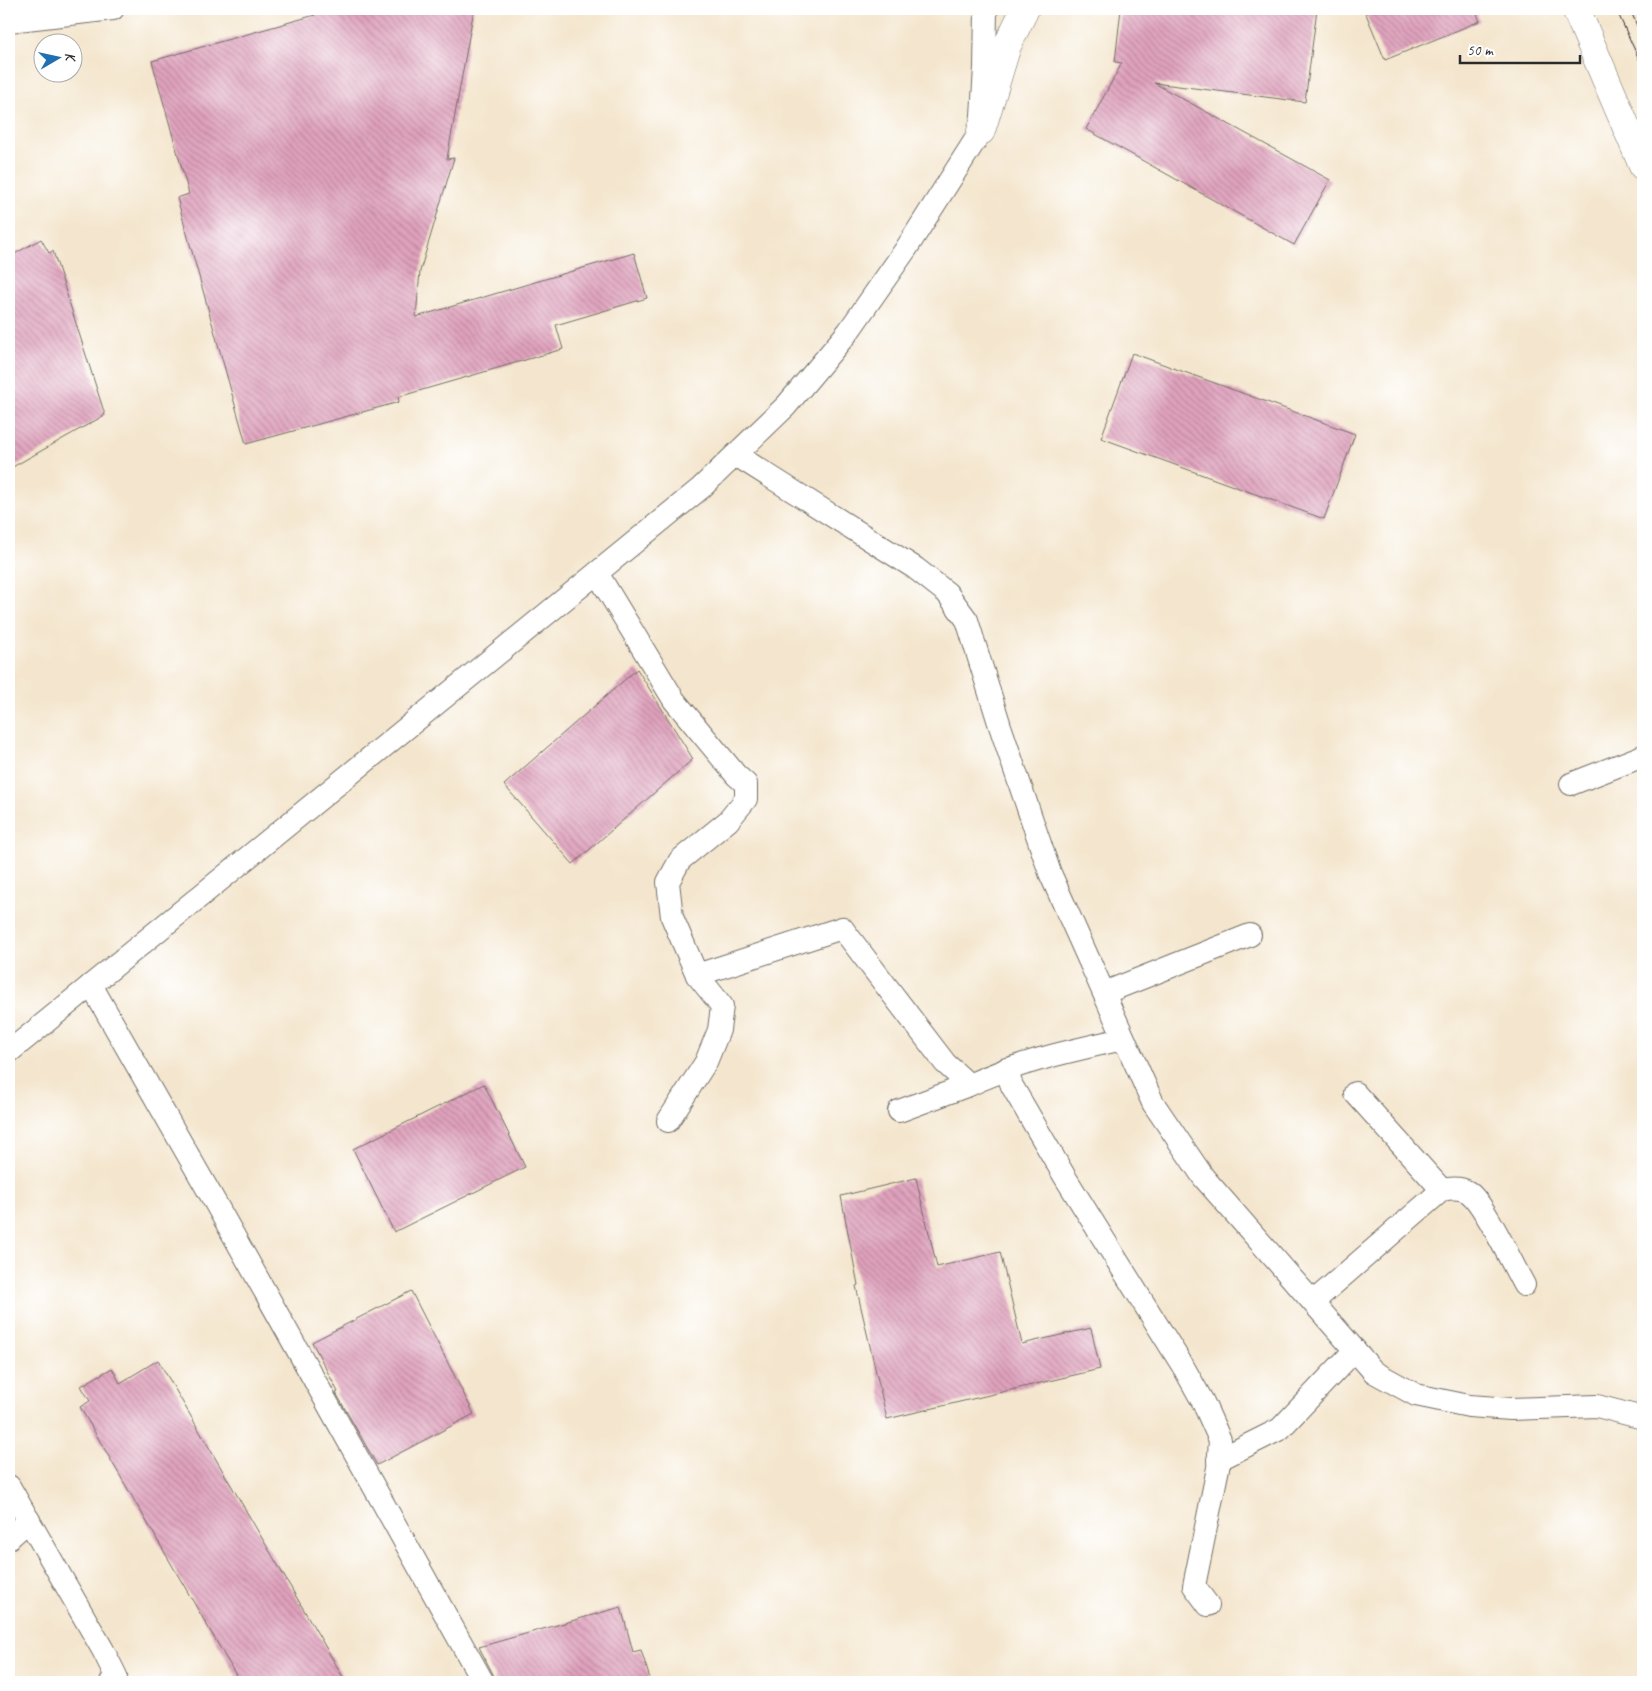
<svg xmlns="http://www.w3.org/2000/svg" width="1652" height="1691" viewBox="0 0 1652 1691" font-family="Caveat,sans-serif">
<defs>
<pattern id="building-back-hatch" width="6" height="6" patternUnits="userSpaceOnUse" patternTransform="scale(1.25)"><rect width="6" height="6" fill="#e0a2bd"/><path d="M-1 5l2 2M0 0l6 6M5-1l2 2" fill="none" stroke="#b6849a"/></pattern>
</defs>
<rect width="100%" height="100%" fill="#fff"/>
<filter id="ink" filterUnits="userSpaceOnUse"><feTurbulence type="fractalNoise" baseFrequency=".02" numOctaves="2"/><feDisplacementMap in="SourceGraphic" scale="10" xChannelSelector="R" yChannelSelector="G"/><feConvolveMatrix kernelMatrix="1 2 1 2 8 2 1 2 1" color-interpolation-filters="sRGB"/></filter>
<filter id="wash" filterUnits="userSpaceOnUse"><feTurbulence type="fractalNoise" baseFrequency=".0096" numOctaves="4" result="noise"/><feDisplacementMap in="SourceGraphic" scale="20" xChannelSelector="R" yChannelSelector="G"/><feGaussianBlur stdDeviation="1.12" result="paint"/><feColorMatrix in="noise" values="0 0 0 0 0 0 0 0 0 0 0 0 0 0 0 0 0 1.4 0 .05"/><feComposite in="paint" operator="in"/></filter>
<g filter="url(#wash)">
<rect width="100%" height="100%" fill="#f4e6ce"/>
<g id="blocks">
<!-- building -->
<g fill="url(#building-back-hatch)">
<polygon points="314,9 474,9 447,159 454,158 420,271 416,317 634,253 647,298 556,325 563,349 398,397 399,402 246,444 177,198 189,194 152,61 315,15"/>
<polygon points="1121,9 1317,9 1305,102 1154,83 1330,180 1294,245 1086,129 1122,63 1115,62"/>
<polygon points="1364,9 1475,9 1480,21 1385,60"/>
<polygon points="41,239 49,253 53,251 105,415 9,469 9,257"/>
<polygon points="1132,353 1355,434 1324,519 1101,438"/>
<polygon points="637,669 693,759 573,864 504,785"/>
<polygon points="484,1084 525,1167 394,1232 353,1149"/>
<polygon points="916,1178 937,1267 1000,1252 1022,1344 1091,1328 1100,1369 887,1419 856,1286 858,1285 841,1196"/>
<polygon points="411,1291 474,1414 377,1465 336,1393 338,1392 312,1342"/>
<polygon points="158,1360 346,1682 240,1682 80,1407 90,1401 81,1386 112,1368 120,1383"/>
<polygon points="621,1607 633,1652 641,1650 651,1682 496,1682 494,1676 479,1647"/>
</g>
</g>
</g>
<g filter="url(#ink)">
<use href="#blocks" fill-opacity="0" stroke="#716c64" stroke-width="1"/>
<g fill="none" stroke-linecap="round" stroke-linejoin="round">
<!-- minor casing -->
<g stroke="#716c64" stroke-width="24">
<g id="minor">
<polyline points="9,21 113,9"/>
<polyline points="736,455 915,568 947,593 967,620 1000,726 1050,873 1153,1103 1204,1178 1374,1372 1416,1395 1469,1406 1511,1409 1597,1406 1643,1418"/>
<polyline points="597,573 674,700 736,775 746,784 746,799 728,821 680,860 668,882 672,917 697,975 722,1006 719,1030 706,1062 668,1121"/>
<polyline points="1571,784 1643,756"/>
<path d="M697,975L842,928L945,1063L969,1085C1018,1062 1070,1051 1123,1039"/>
<polyline points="91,985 216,1204 483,1682"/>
<polyline points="1104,993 1250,935"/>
<polyline points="9,1052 701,488 786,406 848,332 906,249 981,131 985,68 986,9"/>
<polyline points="1006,1069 1012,1086 1065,1177 1184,1368 1203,1402 1220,1440 1218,1468 1194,1586 1208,1605"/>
<polyline points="1355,1093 1442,1190"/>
<polyline points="899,1111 969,1085"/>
<path d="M1313,1302L1442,1190C1451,1188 1460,1187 1468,1192C1484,1202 1513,1266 1524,1285"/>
<polyline points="1218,1460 1280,1429 1355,1350"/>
<polyline points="9,1486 103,1650 116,1676 111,1682"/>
<polyline points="9,1538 29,1520"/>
</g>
</g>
<!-- highway casing -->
<g stroke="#716c64" stroke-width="29">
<g id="highway">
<polyline points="1576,9 1643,166"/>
<polyline points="981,131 1007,46 1025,9"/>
</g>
</g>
<!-- minor -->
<use href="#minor" stroke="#fff" stroke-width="22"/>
<!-- highway -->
<use href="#highway" stroke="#fff" stroke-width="28"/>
<!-- tram -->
<g stroke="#2b2b2b" stroke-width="1">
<polyline points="1616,9 1643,68"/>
<polyline points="1630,9 1643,40"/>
</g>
</g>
</g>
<!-- margin -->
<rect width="1652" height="1691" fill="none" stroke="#fff" stroke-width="30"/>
<!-- north arrow -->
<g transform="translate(58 58) rotate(81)"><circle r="24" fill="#ffffff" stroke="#aaaaaa"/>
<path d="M0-4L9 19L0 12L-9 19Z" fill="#1f6fb2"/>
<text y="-8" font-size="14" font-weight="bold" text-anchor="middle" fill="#2b2b2b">K</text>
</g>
<!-- scale -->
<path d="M1460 55v8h120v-8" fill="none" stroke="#2b2b2b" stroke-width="2.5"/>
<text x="1467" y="55" font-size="15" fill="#2b2b2b" stroke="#ffffff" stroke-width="4" paint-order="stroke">50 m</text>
</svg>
